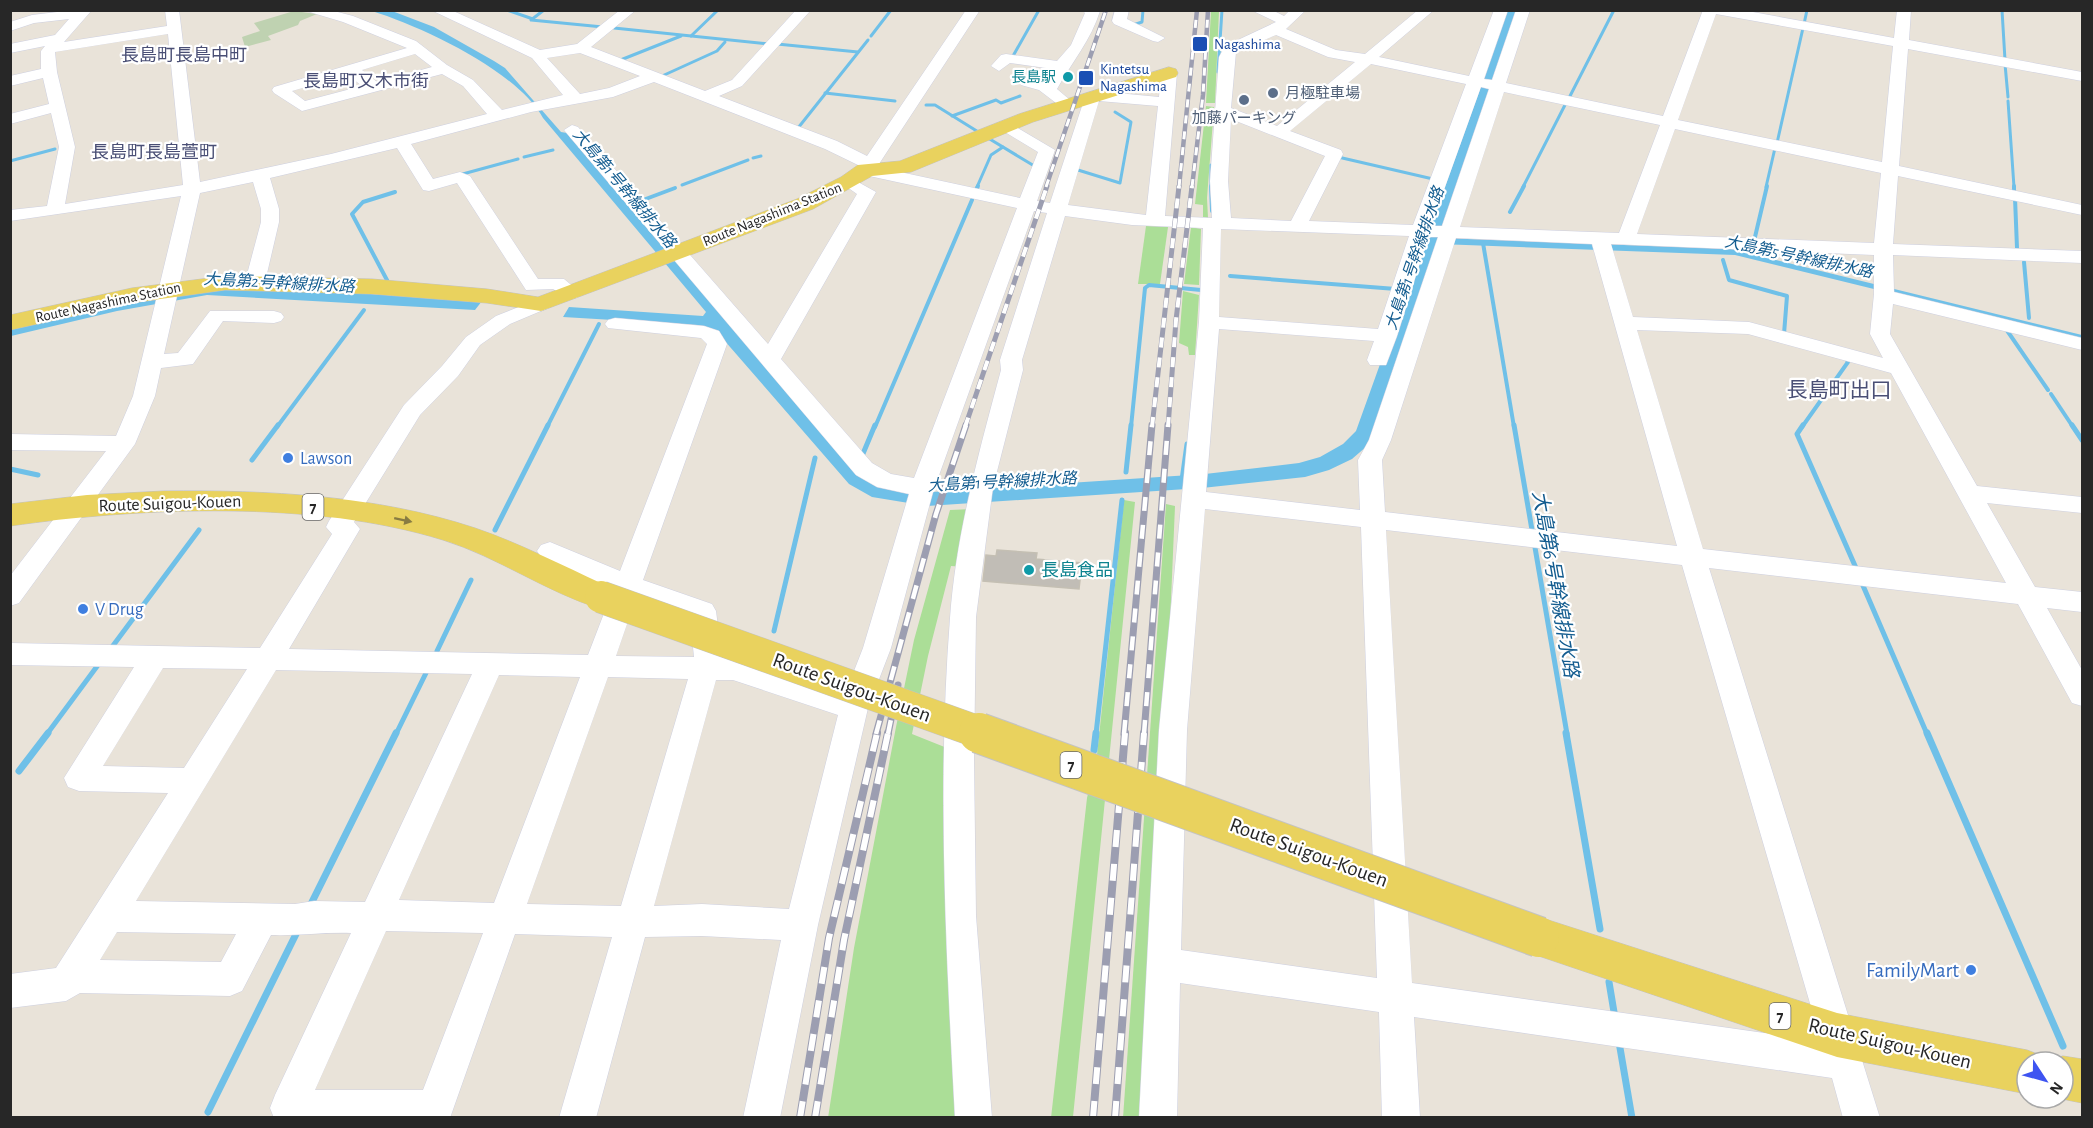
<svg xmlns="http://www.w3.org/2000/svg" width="2093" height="1128" viewBox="0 0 2093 1128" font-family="'Alegreya Sans','Noto Sans JP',sans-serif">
<rect width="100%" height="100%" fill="#e9e3d9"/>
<!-- green -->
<g fill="#abde97">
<polygon points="1211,11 1219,11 1215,103 1206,103"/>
<polygon points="1206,106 1214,107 1207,198 1208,218 1203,217 1203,205 1195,204"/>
<polygon points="1146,226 1168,227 1160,284 1138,284"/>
<polygon points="1191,227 1201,229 1199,285 1184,284"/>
<polygon points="1183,291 1199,295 1195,355 1189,355 1188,347 1179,343"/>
<polygon points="1124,500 1135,502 1073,1117 1051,1118 1087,798 1097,755"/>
<polygon points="1166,504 1175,506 1149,1117 1123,1118"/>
<polygon points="973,509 965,567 951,566 928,656 912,734 952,750 970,1117 828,1118 854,948 896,727 914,640 950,510"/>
</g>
<!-- cemetery -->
<polygon fill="#bfd2b1" points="294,11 317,14 300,21 298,25 268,36 271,40 245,47 242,37 260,31 254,23"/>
<!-- water -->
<g fill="#6fc0e8">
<path d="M372,11H392L434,27L494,61L505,68L561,132L567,133L861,474L917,493L1205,474L1299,463L1320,457L1343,444L1356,431L1507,11H1517L1441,238L1731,249L2082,335V340L1735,255L1439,244L1367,446L1352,459L1329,470L1305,477L1202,488L927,506L872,497L849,484L717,332L697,325L563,317L569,307L703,316L706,312L543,118C517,71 423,27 372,11Z"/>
<polygon points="192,288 323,291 482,301 475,310 207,295 117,311 11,336 11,328"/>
</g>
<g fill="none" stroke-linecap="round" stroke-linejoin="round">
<!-- stream-far3 -->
<g stroke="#6fc0e8" stroke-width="3">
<polyline points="472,10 480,10"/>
<polyline points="507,10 533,19"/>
<polyline points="544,10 531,20 603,27"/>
<polyline points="2002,10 2005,60"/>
<polyline points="1804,24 1807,10"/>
<polyline points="1133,25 1142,22 1143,10"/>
<polyline points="614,28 769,44"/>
<polyline points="691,36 718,10"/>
<polyline points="871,36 891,10"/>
<polyline points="777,44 858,52"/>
<polyline points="1013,56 1039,10"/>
<polyline points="618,61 681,36"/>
<polyline points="2005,64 2008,97"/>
<polyline points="1218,72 1222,10"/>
<polyline points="662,76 717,51 725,42"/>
<polyline points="825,93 895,101"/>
<polyline points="1569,98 1614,10"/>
<polyline points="2008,101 2014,187"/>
<polyline points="926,105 935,105 980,133"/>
<polyline points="952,116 996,100 1001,103 1020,96"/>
<polyline points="798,128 868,40"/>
<polyline points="988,138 1036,167"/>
<polyline points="1777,143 1803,28"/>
<polyline points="524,157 553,150"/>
<polyline points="1338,157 1433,179"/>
<polyline points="753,158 761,156"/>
<polyline points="10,161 55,149"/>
<polyline points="1211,165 1211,187"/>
<polyline points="1078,170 1120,183 1131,122 1115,112"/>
<polyline points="459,175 518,159"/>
<polyline points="682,185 748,160"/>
<polyline points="977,187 991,155 1003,147"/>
<polyline points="1523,187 1566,103"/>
<polyline points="1766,187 1775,148"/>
</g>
<!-- stream-far2 -->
<g stroke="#6fc0e8" stroke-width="4">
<polyline points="1211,186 1212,211"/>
<polyline points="2014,186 2014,192"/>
<polyline points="976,190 978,186"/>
<polyline points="2015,198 2017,248"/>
<polyline points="643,200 675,188"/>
<polyline points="1510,212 1524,186"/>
<polyline points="1755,237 1767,186"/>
<polyline points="1483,243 1514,427"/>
<polyline points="1723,260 1729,280 1787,296 1784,334"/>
<polyline points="2024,262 2029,318"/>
<polyline points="1230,276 1396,289"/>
<polyline points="388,282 352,214 363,202 395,192"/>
<polyline points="2006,329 2048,390"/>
<polyline points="2051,394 2073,427"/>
<polyline points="277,427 364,310"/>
<polyline points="547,427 599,324"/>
<polyline points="875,427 972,200"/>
<polyline points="1131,427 1145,288 1149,285 1201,290"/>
<polyline points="1802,427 1848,362 1846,358"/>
</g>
<!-- stream-far1 -->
<g stroke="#6fc0e8" stroke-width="5">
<polyline points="1514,425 1567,734"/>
<polyline points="1803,425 1797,434 1856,568"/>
<polyline points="2072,425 2082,440"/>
<polyline points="862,456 875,425"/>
<polyline points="252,460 278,425"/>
<polyline points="10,469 38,475"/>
<polyline points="1126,472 1131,425"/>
<polyline points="1182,480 1187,444"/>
<polyline points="495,530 548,425"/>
<polyline points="1861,581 1927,734"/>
<polyline points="774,631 815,458"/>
<polyline points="112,647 199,530"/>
<polyline points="437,651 471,580"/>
<polyline points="47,734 98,665"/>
<polyline points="396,734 426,673"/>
<polyline points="1096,734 1122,500"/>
</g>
<!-- stream -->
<g stroke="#6fc0e8" stroke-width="7">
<polyline points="1566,733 1600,929"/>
<polyline points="1927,733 2063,1046"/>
<polyline points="1094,750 1096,733"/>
<polyline points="19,771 48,733"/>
<polyline points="310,906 396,733"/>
<polyline points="1609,982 1615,1018"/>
<polyline points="1619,1042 1632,1118"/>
<polyline points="208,1112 299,928"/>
</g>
</g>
<!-- building -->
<polygon fill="#c1bdb6" stroke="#c4bfb3" stroke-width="1.5" points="997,550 1037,553 1036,559 1082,563 1079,589 983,581 986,555 996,556"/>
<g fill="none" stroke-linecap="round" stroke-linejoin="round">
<!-- minor casing -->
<g stroke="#ced0e0" stroke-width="1">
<g id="minor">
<path d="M74,10H92L64,42L167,26L165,10H179L200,182L331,154L487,114L463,86L442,74L302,111L274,93L272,90L274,87L407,48L343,22L303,10H330L353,16L416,41L447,65L473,80L502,110L563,95L532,58L431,10H451L540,50L577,44L620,10H636L591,47L705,91L732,80L796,10H811L742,86L719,96L837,141L867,156L966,10H980L877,167L1020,198L1038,152L1000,129L998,126L1006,121L1055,150L1037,201L1050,203L1086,94L1096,91L1159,97L1161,73L1169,68L1177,73L1165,216L1212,218L1210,181L1219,57L1225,46L1276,22L1251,10H1272L1284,16L1290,10H1306L1286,29L1336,50L1365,54L1418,10H1434L1379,57L1469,76L1494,10H1508L1484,79L1492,80L1516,10H1530L1506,83L1663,116L1703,10H1742L1894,38L1897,10H1911L1909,40L2082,72V81L1908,49L1899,166L2082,205V215L1898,176L1893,244L2082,251V263L1893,255L1894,292L2082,338V350L1893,304L1890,334L1977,486L2082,497V513L1987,503L2035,587L2082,592V612L2047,608L2082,670V706L2072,703L2018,604L1709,568L1880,1118H1843L1832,1078L1414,1017L1420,1118H1382L1379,1012L1180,983L1177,1118H1139L1159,730L1199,322L1203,228L1132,225L1065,216L1022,360L1023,370L993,487L976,617L974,759L976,916L992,1118H955C946,951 937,785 950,618C956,534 979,452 1001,370L1000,360L1047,213L1034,211L933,492L891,648L868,708L818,925L780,1118H743L781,940L702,936L645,937L596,1118H559L612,937L515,934L450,1118H274L270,1108L275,1095L351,933C324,932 298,936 271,935L242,991L230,996L80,993L66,1001L10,1008V974L56,968L168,793L79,791L68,787L64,778L134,667L10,665V643L260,648L332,534L326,527L329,521L404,405L442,366L466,337L496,316L541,298L548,300L551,304L548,308L510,324L480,345L458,376L420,415L354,522L360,529L289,649L588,655L613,590L541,557L537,551L541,545L550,542L620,571L707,344L701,338L608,328L605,324L608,320L615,318L704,326L719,331L727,344L643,580L712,604L716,611L722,658H733L845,694L863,648L909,494L877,487L856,475L564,130L572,125L578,127L768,344L857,194L840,182L849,177L876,192L781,359L872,463L891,474L914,478L1017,208L860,174L857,170L860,166L825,149L654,82L613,97L531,112L411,144L433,179L460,172L470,176L538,279H564L581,293L578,297L571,299L553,289L526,290L457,183L429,191L423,190L397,148L270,178L279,209V222L265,282L255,288L245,282L261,222V209L253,182L200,193L164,354L178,353L210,311H274L281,313L284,317L281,321L274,323L223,321L193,364L161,368L155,396L135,444L19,603L10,606V576L106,451L10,450V434L116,436L133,396L181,196L10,221V210L47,206L59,147L51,113L10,124V114L49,104L43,78L10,86V76L41,69V51L45,46L10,53V44L55,35L69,19L34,23L10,31V22L32,15ZM1716,14L1893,46L1882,162L1678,120ZM168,34L183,185L65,204L75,147L57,72L55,52ZM1276,35L1328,57L1355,62L1277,126L1231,108L1236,52ZM580,53L640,76L609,88L580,94L547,58ZM415,54L432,67L377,82L362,70ZM1371,64L1466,84L1413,225L1309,221L1343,154L1341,150L1290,131ZM348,75L362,86L305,101L292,91ZM1481,87L1489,89L1442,226H1431ZM1504,92L1660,125L1619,233L1460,227ZM1099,101L1158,106L1146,215L1068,205ZM1231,119L1325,156L1291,221L1231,218L1228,181ZM1675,129L1881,173L1874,243L1637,234ZM1221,229L1409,236L1378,329L1219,317ZM1428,237H1438L1369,440L1358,460L1360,510L1206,492L1219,329L1374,341L1367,360L1370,365H1386L1397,336ZM1456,238L1592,244L1677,546L1385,512L1382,460L1391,440ZM1611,244L1874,255V294L1870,334L1883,358L1749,322L1633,317ZM1637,330L1748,334L1891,373L2006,583L1703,549ZM1205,509L1361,527L1377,978L1181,950L1187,730ZM1386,530L1682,565L1821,1041L1412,983ZM636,598L690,617L694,657L616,656ZM163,668L247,669L184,768L103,766ZM276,670L472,674L365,902L314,901L295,904L136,901ZM499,675L580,677L494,903L399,900ZM608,677L688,679L621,906L527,904ZM716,680H733L838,715L789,909L702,904L654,906ZM386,931L483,933L423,1090H315ZM117,932L236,934L221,962L100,960Z"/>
<path d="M1082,10L1100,11C1091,40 1072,62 1057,89L1070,100L1068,103H1056L1039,90L1021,85L1018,82L1026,77L1045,82L1053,69L1010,63L999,71L991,66L1001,55L1006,54L1057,61L1071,45L1085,13Z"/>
<polygon points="1115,10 1129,10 1127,19 1165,38 1158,42 1153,41 1114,24 1112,21"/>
</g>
</g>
<!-- major casing -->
<g stroke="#c3c3c3" stroke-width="1">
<g id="major">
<polygon points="1169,67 1176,69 1178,73 1176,77 1033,122 911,172 872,176 813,209 541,311 487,303 372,294 225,290 132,303 10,330 10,315 132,288 225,276 372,279 487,289 538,297 797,199 841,177 858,165 900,161 1019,114"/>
<path d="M164,491C268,490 375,495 475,528C522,544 567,568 612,588L617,597L612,606L601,609C546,592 498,557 443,540C314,500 143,507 10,526V504L87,495Z"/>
<polygon points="1539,917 1837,1013 2027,1050 2043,1056 2045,1062 2027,1062 2027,1094 1837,1057 1524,951 1518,937 1524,923"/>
<polygon points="2063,1056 2082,1059 2082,1103 2057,1098 2063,1098 2063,1062 2048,1062"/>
</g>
</g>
<!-- minor -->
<use href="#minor" fill="#fff" fill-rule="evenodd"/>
<!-- major -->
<use href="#major" fill="#e9d25e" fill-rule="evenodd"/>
<!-- rail-far3 casing -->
<g stroke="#9c9eb1" stroke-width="4.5">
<g id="rail-far3">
<polyline points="1046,187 1106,10"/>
<polyline points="1179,187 1197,10"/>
<polyline points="1192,187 1203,95 1208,10"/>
</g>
</g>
<!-- rail-far2 casing -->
<g stroke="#9c9eb1" stroke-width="5">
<g id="rail-far2">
<polyline points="965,427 1047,186"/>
<polyline points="1152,427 1179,186"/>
<polyline points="1168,427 1176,320 1192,186"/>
</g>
</g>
<!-- rail-far1 casing -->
<g stroke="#9c9eb1" stroke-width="7">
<g id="rail-far1">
<polyline points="876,734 936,514 966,425"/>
<polyline points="888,734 898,685"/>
<polyline points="1124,734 1152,425"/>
<polyline points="1144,734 1168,425"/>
</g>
</g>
<!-- rail casing -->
<g stroke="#9c9eb1" stroke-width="8">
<g id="rail">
<polyline points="800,1118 829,938 877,733"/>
<polyline points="815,1118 844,940 888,733"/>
<polyline points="1093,1118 1125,733"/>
<polyline points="1115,1118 1144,733"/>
</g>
</g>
<!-- rail-far3 -->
<use href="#rail-far3" stroke="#fff" stroke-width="3" stroke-dasharray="8" stroke-linecap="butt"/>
<!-- rail-far2 -->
<use href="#rail-far2" stroke="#fff" stroke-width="4" stroke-dasharray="10" stroke-linecap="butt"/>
<!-- rail-far1 -->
<use href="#rail-far1" stroke="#fff" stroke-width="4.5" stroke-dasharray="14" stroke-linecap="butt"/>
<!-- rail -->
<use href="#rail" stroke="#fff" stroke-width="6" stroke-dasharray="17" stroke-linecap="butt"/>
<!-- major-bridge-far1 casing -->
<g stroke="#c3c3c3" stroke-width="33" stroke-linecap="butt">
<polyline id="major-bridge-far1" points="601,597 984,734"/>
</g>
<!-- major-bridge casing -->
<g stroke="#c3c3c3" stroke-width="42" stroke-linecap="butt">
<polyline id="major-bridge" points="979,733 1539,937"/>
</g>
<!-- major-bridge-far1 -->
<use href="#major-bridge-far1" stroke="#e9d25e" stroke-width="32"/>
<!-- major-bridge -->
<use href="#major-bridge" stroke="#e9d25e" stroke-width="40"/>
</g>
<!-- one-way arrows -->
<defs><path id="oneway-solid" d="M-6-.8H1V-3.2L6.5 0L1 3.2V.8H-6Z" transform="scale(1.5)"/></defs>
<use fill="#887c42" href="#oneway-solid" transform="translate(403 520) rotate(12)"/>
<!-- markers -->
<g fill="#1a4fb4" stroke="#fff" stroke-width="2">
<rect x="1192" y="36" width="16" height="16" rx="3"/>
<rect x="1078" y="70" width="16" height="16" rx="3"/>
</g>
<g fill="#0f9aa8" stroke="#fff" stroke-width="2">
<circle cx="1068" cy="77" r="6"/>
<circle cx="1029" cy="570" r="6"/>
</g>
<g fill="#5c6f8a" stroke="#fff" stroke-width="2">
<circle cx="1273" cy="93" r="6"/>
<circle cx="1244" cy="100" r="6"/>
</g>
<g fill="#3f7fe0" stroke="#fff" stroke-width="2">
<circle cx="288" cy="458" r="6"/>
<circle cx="83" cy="609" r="6"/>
<circle cx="1971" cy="970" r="6"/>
</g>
<g text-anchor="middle" stroke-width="4.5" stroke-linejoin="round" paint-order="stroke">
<!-- far-transit labels -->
<g font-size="15" fill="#164399" stroke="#fff" text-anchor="start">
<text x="1214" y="49">Nagashima</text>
<text x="1100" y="74">Kintetsu<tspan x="1100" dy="17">Nagashima</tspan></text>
</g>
<!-- far-culture labels -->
<g font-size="15" fill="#0d838f" stroke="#fff" text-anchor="end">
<text x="1056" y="82">長島駅</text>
</g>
<!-- far-service labels -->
<g font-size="15" fill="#4e5e75" stroke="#fff" text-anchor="start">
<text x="1285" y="98">月極駐車場</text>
<text x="1244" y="123" text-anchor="middle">加藤パーキング</text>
</g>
<!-- far-street labels -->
<g font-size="15" fill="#272727" stroke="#fff">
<text transform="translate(772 214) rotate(-22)" y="5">Route Nagashima Station</text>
<text transform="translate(108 302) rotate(-12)" y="5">Route Nagashima Station</text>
</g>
<!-- far-water labels -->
<g font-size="16" font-style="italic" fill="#135c8f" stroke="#fff">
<text transform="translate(625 188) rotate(50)" y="6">大島第1号幹線排水路</text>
<text transform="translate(1799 256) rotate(12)" y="6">大島第5号幹線排水路</text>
<text transform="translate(1414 258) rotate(-71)" y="6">大島第1号幹線排水路</text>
<text transform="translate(279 282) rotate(3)" y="6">大島第2号幹線排水路</text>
<text transform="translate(1002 481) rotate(-3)" y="6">大島第1号幹線排水路</text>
</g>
<!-- shield labels -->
<g fill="#fff" stroke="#686868" stroke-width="1.5">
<rect x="302.5" y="494" width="21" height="26" rx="4.5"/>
<rect x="1060.5" y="752" width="21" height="26" rx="4.5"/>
<rect x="1769.5" y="1003" width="21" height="26" rx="4.5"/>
</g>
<g font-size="16" font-weight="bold" fill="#272727">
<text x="313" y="513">7</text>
<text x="1071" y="771">7</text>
<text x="1780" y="1022">7</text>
</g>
<!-- far-quarter labels -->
<g font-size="18" fill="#4a4f75" stroke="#fff">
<text x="184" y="61">長島町長島中町</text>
<text x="366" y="87">長島町又木市街</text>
<text x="154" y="158">長島町長島萱町</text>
</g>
<!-- shop labels -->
<g font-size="18" fill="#366cbe" stroke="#fff" text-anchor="start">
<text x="300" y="464">Lawson</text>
<text x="95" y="615">V Drug</text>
</g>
<!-- street labels -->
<g font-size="18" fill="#272727" stroke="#fff">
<text transform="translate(170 503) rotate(-2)" y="6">Route Suigou-Kouen</text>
</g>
<!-- culture labels -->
<g font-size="18" fill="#0d838f" stroke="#fff" text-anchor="start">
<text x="1041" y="576">長島食品</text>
</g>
<!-- water labels -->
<g font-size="20" font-style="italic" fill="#135c8f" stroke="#fff">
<text transform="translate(1556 584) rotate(80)" y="7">大島第6号幹線排水路</text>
</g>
<!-- quarter labels -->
<g font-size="21" fill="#4a4f75" stroke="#fff">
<text x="1839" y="397">長島町出口</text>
</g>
<!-- near-street labels -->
<g font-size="21" fill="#272727" stroke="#fff">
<text transform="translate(852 687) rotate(20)" y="7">Route Suigou-Kouen</text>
<text transform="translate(1309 852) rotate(20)" y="7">Route Suigou-Kouen</text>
<text transform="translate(1890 1043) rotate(13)" y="7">Route Suigou-Kouen</text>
</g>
<!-- near-shop labels -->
<g font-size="21" fill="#366cbe" stroke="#fff" text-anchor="end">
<text x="1959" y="977">FamilyMart</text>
</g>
</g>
<!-- border -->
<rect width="2093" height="1128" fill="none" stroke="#272727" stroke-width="24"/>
<!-- north arrow -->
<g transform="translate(2045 1080) rotate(126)"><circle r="28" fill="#ffffff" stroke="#a9a9a9" stroke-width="1.5"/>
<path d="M0-4.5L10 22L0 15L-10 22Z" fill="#3e54f1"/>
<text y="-9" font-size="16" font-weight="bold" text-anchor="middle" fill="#272727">N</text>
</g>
</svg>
